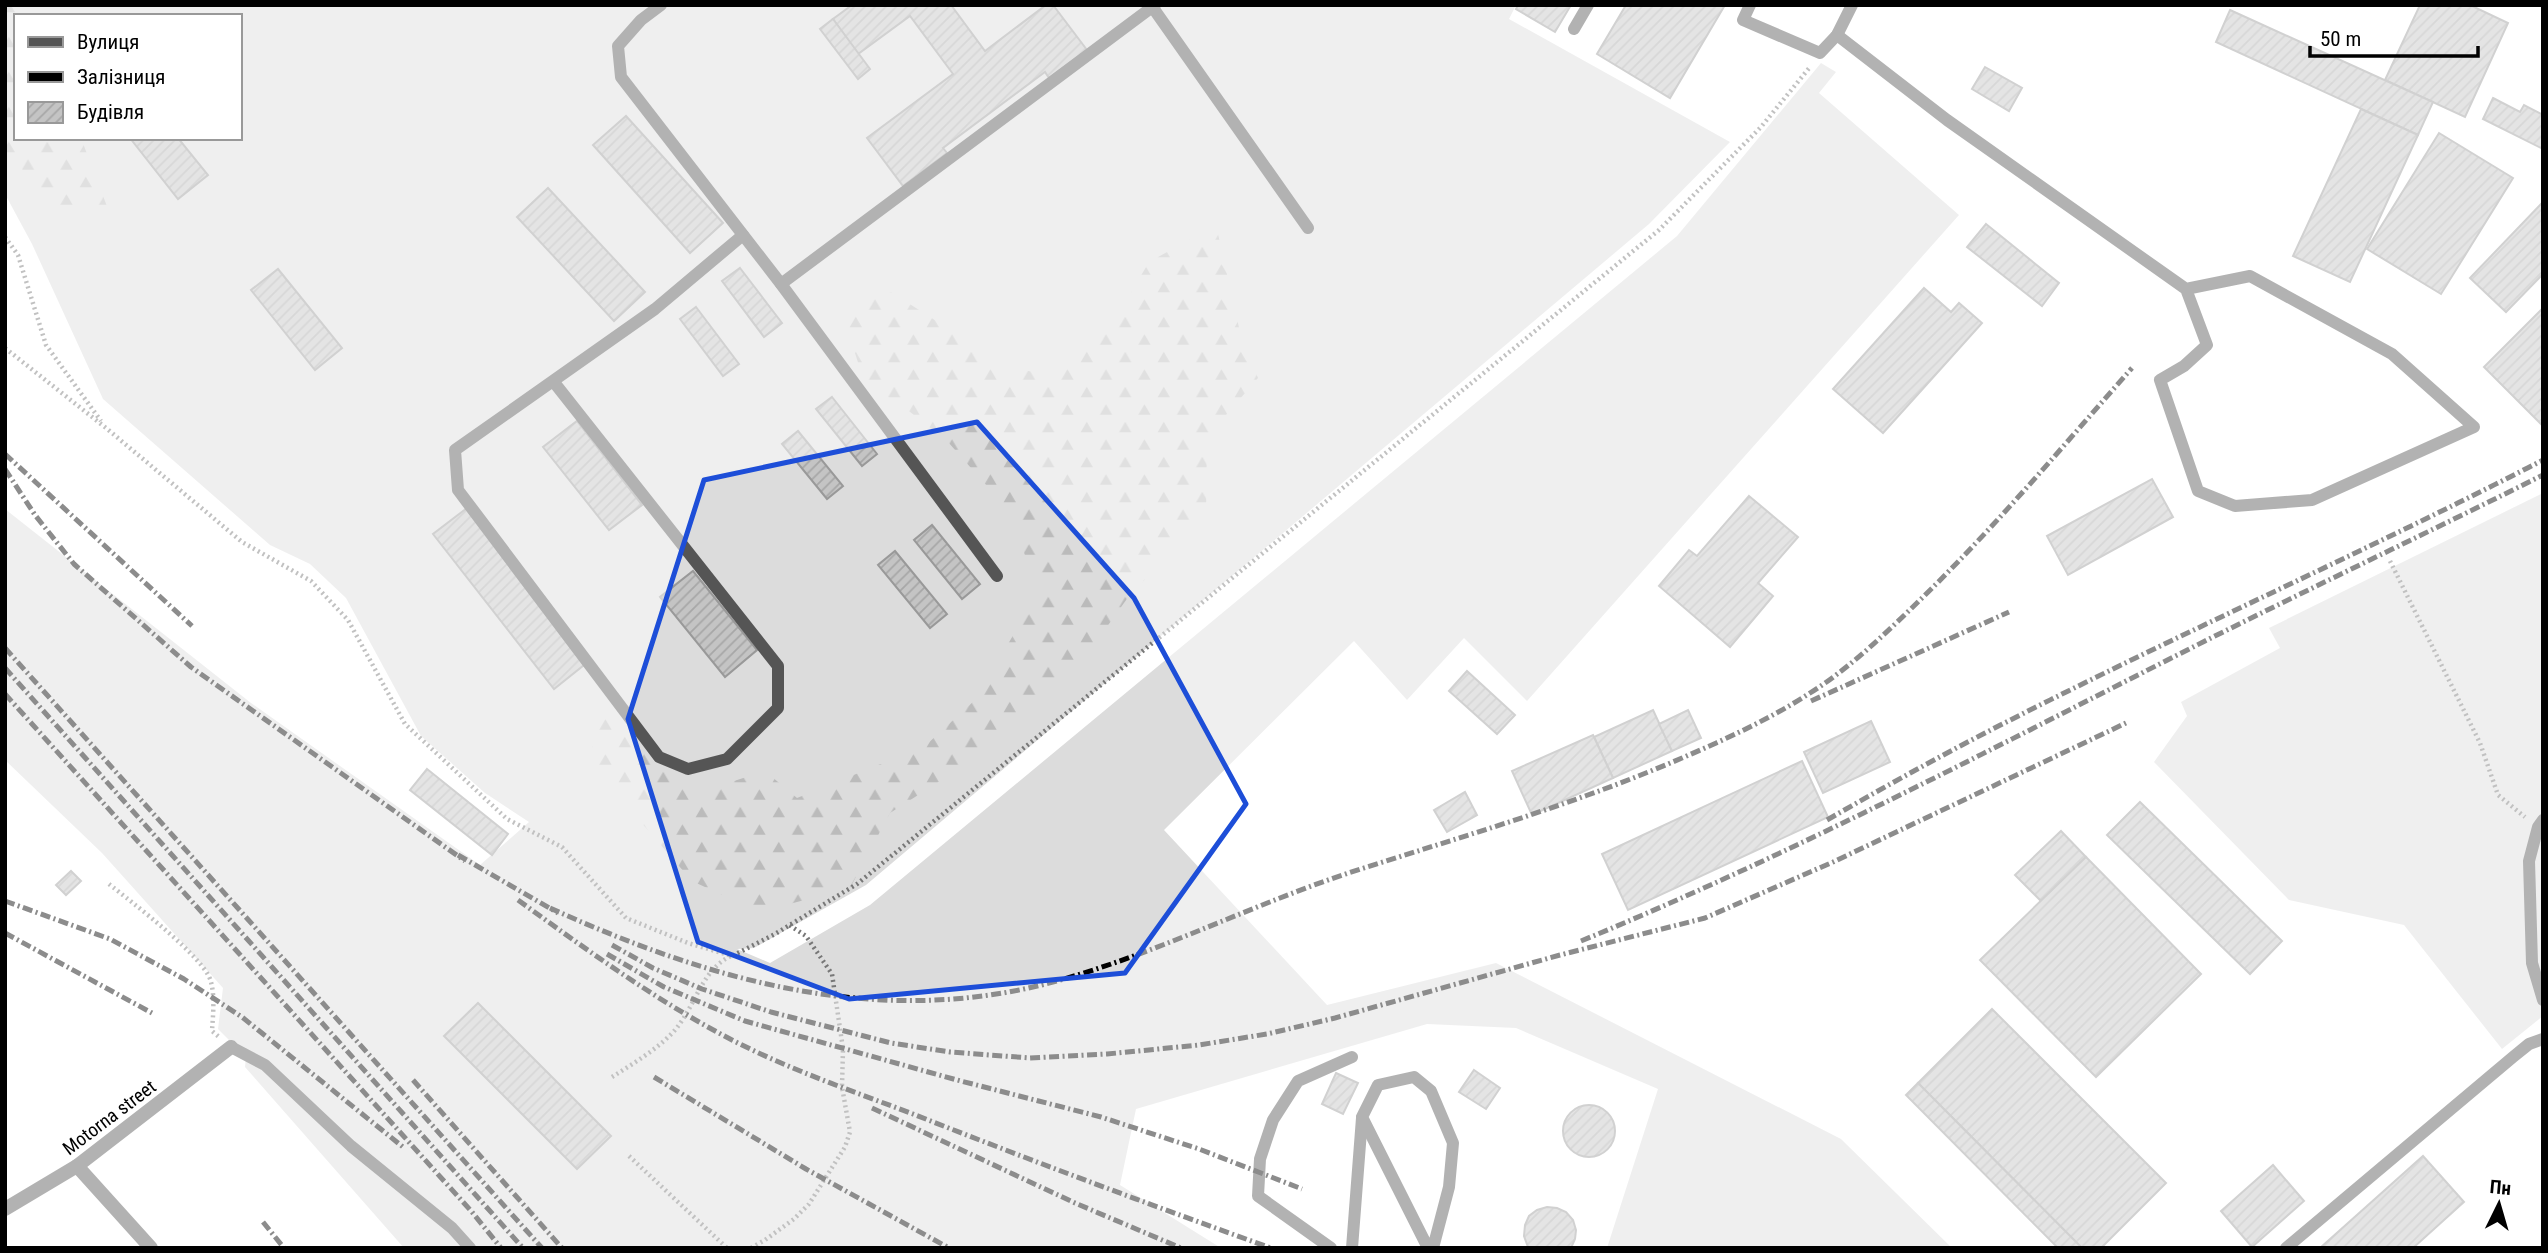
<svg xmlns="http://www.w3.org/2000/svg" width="2548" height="1253" viewBox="0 0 2548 1253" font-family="'Roboto Condensed',sans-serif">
<defs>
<pattern id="forest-firs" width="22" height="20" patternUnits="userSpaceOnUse" patternTransform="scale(1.75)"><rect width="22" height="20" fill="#dcdcdc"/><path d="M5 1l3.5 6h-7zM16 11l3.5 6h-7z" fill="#bbb"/></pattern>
<pattern id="building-hatch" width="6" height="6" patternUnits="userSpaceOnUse" patternTransform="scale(1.75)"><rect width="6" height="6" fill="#c4c4c4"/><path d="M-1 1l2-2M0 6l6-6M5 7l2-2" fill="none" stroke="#a7a7a7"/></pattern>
</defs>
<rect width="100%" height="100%" fill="#fff"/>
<!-- grass -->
<g fill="#dcdcdc" fill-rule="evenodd">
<path d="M5,5H1516L1509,19L1730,142L1649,224L866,885L754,948L737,949L770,963L870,905L1677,236L1821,63L1836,72L1819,93L1959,215L1527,701L1464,638L1407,700L1354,641L1164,830L1327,1005L1496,963L1841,1139L1952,1248H1607L1658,1089L1516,1028L1427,1024L1136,1109L1120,1185L1221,1248H404L245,1067L246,1057L218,1029L223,988L102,853L5,760V509L251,703L480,865L529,822L485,793L421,736L346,598L310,564L270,545L103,399L32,244L5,194ZM16,16H240V138H16Z"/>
<polygon points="2543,493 2543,1016 2502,1049 2404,925 2289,900 2154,762 2187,716 2181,702 2280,648 2269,628"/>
</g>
<!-- forest -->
<g fill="url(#forest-firs)">
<polygon points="5,5 14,5 18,16 16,16 16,138 81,138 108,209 59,205 5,153"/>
<polygon points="1216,225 1240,332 1258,378 1207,437 1206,516 1129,596 1096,642 976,758 890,813 850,888 759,912 692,881 587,760 607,709 643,748 691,795 765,771 797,798 925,746 975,700 1038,593 1010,512 948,442 900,404 865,384 842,313 891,292 955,333 985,364 1060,376 1123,306 1149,262"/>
</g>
<!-- building -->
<g fill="url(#building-hatch)" stroke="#999" stroke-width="2">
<polygon points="852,5 951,5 985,51 1046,5 1053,5 1087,50 1049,78 1045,72 943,148 947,153 903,186 867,138 953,74 910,16 858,54 833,19"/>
<polygon points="1518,5 1571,5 1555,32 1516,9"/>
<polygon points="1626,5 1725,5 1670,98 1597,54"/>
<polygon points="2420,5 2470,5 2508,23 2465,117 2385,80"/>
<polygon points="2230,10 2433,102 2418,135 2216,42"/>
<polygon points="833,19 870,69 858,79 820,29"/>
<polygon points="1985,67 2022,88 2009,111 1972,89"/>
<polygon points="2493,98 2520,112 2524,105 2543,115 2543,149 2483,119"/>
<polygon points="2361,109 2418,135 2350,282 2293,256"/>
<polygon points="626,116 723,223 690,253 593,145"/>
<polygon points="2439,133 2513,178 2441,294 2367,249"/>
<polygon points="130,138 178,138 208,175 178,199"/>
<polygon points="548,188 645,292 614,321 517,217"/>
<polygon points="2543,202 2543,274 2506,312 2470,278"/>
<polygon points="1986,224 2059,283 2042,306 1967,247"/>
<polygon points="740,268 782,323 764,337 722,281"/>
<polygon points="278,269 342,348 315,370 251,290"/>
<polygon points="1924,288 1951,312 1959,303 1982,323 1883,433 1833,389"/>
<polygon points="696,307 739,364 723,376 680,319"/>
<polygon points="2543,308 2543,426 2484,367"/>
<polygon points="832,397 877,454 862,466 816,409"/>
<polygon points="577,421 642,505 609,530 543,447"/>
<polygon points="798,431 843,486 827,499 782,444"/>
<polygon points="2152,479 2173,517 2068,575 2047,536"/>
<polygon points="1749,496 1798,537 1758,583 1773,596 1730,647 1659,586 1689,550 1697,556"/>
<polygon points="467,508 584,665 554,689 433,534"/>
<polygon points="932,525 980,584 962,599 914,540"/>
<polygon points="895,551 947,614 930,628 878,565"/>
<polygon points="693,571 757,650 725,677 660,597"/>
<polygon points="1467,671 1515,715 1497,734 1449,691"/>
<polygon points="1653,710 1672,751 1613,778 1594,737"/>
<polygon points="1688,710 1701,738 1672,751 1659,724"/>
<polygon points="1871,721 1890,762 1823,793 1804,752"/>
<polygon points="1593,735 1613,778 1532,815 1512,771"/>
<polygon points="1802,761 1828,817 1628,910 1602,854"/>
<polygon points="427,769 508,834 492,855 410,790"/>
<polygon points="1465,792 1477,815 1447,832 1434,810"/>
<polygon points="2140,802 2282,941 2250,974 2107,835"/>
<polygon points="2061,831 2086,857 2041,901 2015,875"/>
<polygon points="2086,857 2201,974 2096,1077 1980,960"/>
<polygon points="71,871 81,881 66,895 56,885"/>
<polygon points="478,1003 611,1136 577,1169 444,1036"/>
<polygon points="1992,1009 2166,1183 2101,1248 2082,1248 1918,1083"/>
<polygon points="1474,1070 1500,1088 1486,1109 1459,1092"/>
<polygon points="1336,1073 1358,1083 1343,1114 1322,1104"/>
<polygon points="1918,1083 2082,1248 2058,1248 1906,1095"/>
<circle cx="1589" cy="1131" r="26"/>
<polygon points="2423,1156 2464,1202 2413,1248 2320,1248"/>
<polygon points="2273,1165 2304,1201 2252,1247 2221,1211"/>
<polygon points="1547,1207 1557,1208 1566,1212 1573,1220 1576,1230 1575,1239 1571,1248 1528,1247 1524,1236 1525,1225 1529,1216 1537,1210"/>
</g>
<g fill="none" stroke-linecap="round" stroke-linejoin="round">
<!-- path -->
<g stroke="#777" stroke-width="4.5" stroke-dasharray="2 3.5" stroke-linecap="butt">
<polyline points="5,237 18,255 46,345 101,421"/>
<polyline points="5,348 106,428 242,542 311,581 348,620 405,724 507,819 562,847 626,918 688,943 732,956 775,934 857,884 1659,230 1761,127 1810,67"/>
<polyline points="2390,561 2480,743 2498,795 2525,817"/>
<path d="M109,884C130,901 206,958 211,982C215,997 213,1015 212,1031L219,1037"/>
<path d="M612,1077C634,1063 658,1049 675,1030C695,1007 702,969 731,956"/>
<polyline points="629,1156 727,1248"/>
<polyline points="751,1248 765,1240 794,1219 809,1204 845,1147 850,1132 842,1087 843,1049 832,974 806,936 789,925"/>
</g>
<!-- lane -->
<g stroke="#555" stroke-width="12">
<polyline points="661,5 641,20 618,46 621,77 781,284 997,576"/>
<polyline points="1151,5 1308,228"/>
<polyline points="1750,5 1743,20 1820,53 1837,35 1852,5"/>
<polyline points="1574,29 1588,5"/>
<polyline points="1837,35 1947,120 2186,289 2250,276 2392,354 2474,427 2312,500 2235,506 2198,491 2160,380 2184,366 2207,345 2186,289"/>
<polyline points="781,284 1155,5"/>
<polyline points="553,381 778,666 778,708 727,759 688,769 659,757 458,490 455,450 655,309 743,235"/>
<polyline points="2543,820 2538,827 2529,861 2532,963 2543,1000"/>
<polyline points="231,1047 265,1065 351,1146 452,1228 470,1248"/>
<polyline points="1331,1248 1258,1196 1260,1159 1273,1120 1298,1081 1352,1057"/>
<polyline points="1352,1248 1362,1118"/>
<polyline points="1428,1248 1362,1117 1378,1085 1414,1077 1431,1091 1453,1143 1449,1187 1433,1248"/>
<polyline points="2286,1248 2513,1057 2529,1044 2543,1039"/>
</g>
<!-- street -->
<g stroke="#555" stroke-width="14">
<polyline points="77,1166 151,1248"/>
<polyline points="5,1209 77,1166 231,1047"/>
</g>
<!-- rail -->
<g stroke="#000" stroke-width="5" stroke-dasharray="10 3.5 2 3.5" stroke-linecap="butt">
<polyline points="5,454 192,626"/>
<polyline points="5,469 35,515 74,564 191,667 465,861"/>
<polyline points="5,648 542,1248"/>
<polyline points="5,668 523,1248"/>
<polyline points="5,694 472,1212 501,1248"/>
<polyline points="1811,701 2009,612"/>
<path d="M1827,820C1879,790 1931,761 1985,733C2169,638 2359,555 2543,460"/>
<polyline points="458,855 558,913"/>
<path d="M518,900C583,947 647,994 717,1032C779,1066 847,1089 913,1114C1032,1161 1151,1205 1271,1248"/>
<polyline points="5,901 110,939 184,979 242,1017 403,1147"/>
<path d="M550,908C713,982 885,1031 1064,979C1168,949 1264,899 1367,867C1474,833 1580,802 1682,758C1726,739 1770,719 1810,693C1850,668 1886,633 1920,600C1995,527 2063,446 2132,368"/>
<polyline points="5,933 152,1013"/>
<path d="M1581,941C1795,853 1999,745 2205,641C2317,585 2431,531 2543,475"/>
<polyline points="612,945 653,968 702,989 771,1012 891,1043 950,1052 1030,1058 1107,1054 1199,1045 1267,1034 1335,1018 1560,955 1705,918 1833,862 2126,723"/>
<polyline points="607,954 664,987 745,1021 957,1080 1101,1117 1199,1149 1302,1189"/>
<polyline points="654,1077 806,1169 949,1248"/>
<polyline points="413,1080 562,1248"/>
<polyline points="872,1108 1075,1203 1181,1248"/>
<polyline points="263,1222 284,1248"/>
</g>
</g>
<!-- marked area -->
<path d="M0 0H2548V1253H0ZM977,422L1134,598L1246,804L1125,973L849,999L698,942L628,719L704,480Z" fill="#fff" fill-opacity=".55" fill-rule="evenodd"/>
<path fill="none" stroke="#1d4ed8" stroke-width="5" stroke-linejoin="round" d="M977,422L1134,598L1246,804L1125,973L849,999L698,942L628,719L704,480Z"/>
<g text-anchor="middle" stroke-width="5" stroke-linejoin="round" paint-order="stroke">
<!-- street labels -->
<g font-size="19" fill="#000" stroke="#fff">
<text transform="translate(109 1117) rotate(-37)" y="7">Motorna street</text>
</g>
</g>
<!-- border -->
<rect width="2548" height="1253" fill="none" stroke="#000000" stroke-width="14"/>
<!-- legend -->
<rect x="14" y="14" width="228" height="126" fill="#ffffff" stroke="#999999" stroke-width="2"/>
<rect x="28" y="37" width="35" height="10" fill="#555555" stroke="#999999" stroke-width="2"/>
<text x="77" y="49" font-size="21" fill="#000000">Вулиця</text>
<rect x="28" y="72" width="35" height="10" fill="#000000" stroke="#999999" stroke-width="2"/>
<text x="77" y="84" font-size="21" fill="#000000">Залізниця</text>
<rect x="28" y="102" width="35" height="21" fill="url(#building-hatch)" stroke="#999999" stroke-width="2"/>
<text x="77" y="119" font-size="21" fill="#000000">Будівля</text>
<!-- north arrow -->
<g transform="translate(2499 1204) rotate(5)" stroke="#ffffff" stroke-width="5" paint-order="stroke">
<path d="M0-5L12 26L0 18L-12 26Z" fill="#000000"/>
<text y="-10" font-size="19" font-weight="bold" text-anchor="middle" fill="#000000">Пн</text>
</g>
<!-- scale -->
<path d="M2310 46v10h168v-10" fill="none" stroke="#000000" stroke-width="3.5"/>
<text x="2320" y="46" font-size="21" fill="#000000" stroke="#ffffff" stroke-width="5" paint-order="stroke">50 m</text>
</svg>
